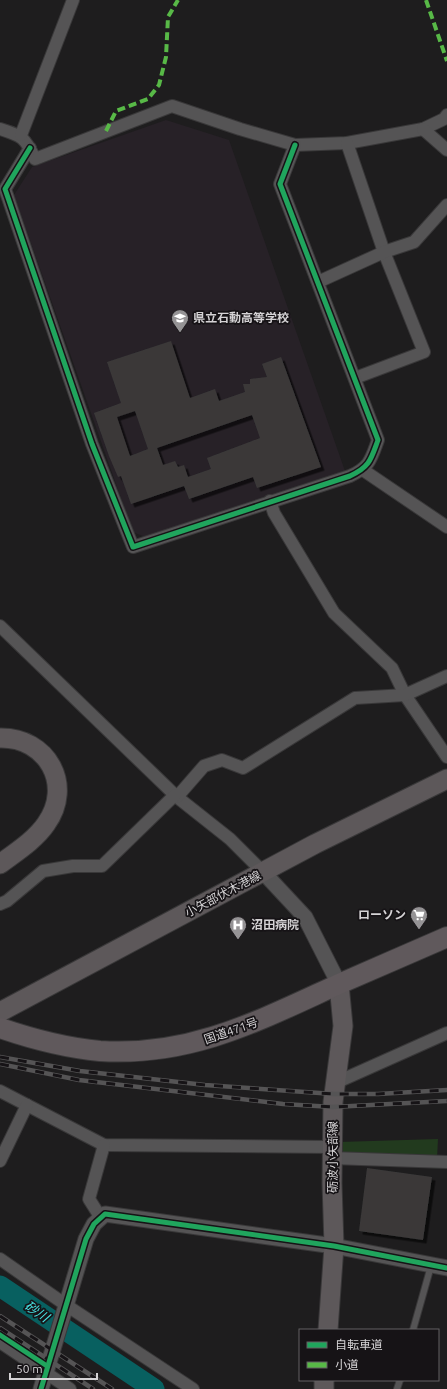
<svg xmlns="http://www.w3.org/2000/svg" width="447" height="1389" viewBox="0 0 447 1389" font-family="Ubuntu,'Noto Sans JP',sans-serif">
<defs>
<filter id="shadow"><feDropShadow dx="3.5" dy="3.5" stdDeviation="0" flood-color="#0009"/></filter>
</defs>
<rect width="100%" height="100%" fill="#1e1d1e"/>
<!-- built -->
<polygon fill="#272127" points="166,120 229,140 345,471 145,537 133,532 14,195 32,167"/>
<!-- green -->
<polygon fill="#223a1e" points="438,1139 437,1159 340,1153 339,1142"/>
<g fill="none" stroke-linecap="round" stroke-linejoin="round">
<!-- river -->
<polyline stroke="#086060" stroke-width="21" points="0,1286 154,1389"/>
</g>
<!-- building -->
<g fill="#3a3939" fill-rule="evenodd" filter="url(#shadow)">
<path d="M171,341L190,398L215,389L219,401L245,392L243,384H250V379L267,377L262,364L281,357L321,467L257,488L253,477L189,499L184,486L131,504L121,476L118,477L109,456L94,413L121,403L107,362ZM135,411L148,449L130,456L117,417ZM252,415L260,438L207,458L211,469L188,477L184,465L178,467L175,461L163,465L157,448Z"/>
<polygon points="367,1168 432,1177 423,1240 359,1231"/>
</g>
<g fill="none" stroke-linecap="round" stroke-linejoin="round">
<!-- service casing -->
<g stroke="#393839" stroke-width="8">
<g id="service">
<polyline points="413,1330 431,1266"/>
<polyline points="397,1389 400,1380"/>
</g>
</g>
<!-- minor casing -->
<g stroke="#393839" stroke-width="14">
<g id="minor">
<path d="M0,129C22,136 25,137 35,159L172,106L240,129L295,145L347,143L423,129L444,119L447,115"/>
<polyline points="423,129 447,150"/>
<polyline points="21,135 73,0"/>
<polyline points="347,143 384,252 424,352 355,378"/>
<path d="M30,148L5,189L92,444L133,547L350,476C370,467 371,459 378,440L280,184L295,145"/>
<polyline points="318,282 384,252 414,242 447,205"/>
<polyline points="363,470 447,527"/>
<polyline points="270,501 274,513 334,613 392,668 405,695 447,757"/>
<polyline points="0,626 177,797 230,839 264,873"/>
<polyline points="177,797 204,766 222,760 243,768 355,698 405,695 447,676"/>
<polyline points="0,904 7,901 43,871 73,866 102,866 175,795"/>
<polyline points="335,1083 447,1033"/>
<polyline points="0,1091 104,1145 332,1147"/>
<polyline points="332,1158 447,1162"/>
<polyline points="0,1161 27,1105"/>
<polyline points="101,1218 89,1199 104,1145"/>
<polyline points="0,1259 66,1305 193,1389"/>
<polyline points="0,1342 70,1389"/>
</g>
</g>
<!-- tertiary casing -->
<g stroke="#393839" stroke-width="17">
<g id="tertiary">
<polyline points="264,873 305,917 339,984"/>
<polyline points="41,1389 86,1239 94,1224 105,1214 334,1246 447,1268"/>
</g>
</g>
<!-- primary casing -->
<g stroke="#393839" stroke-width="21">
<g id="primary">
<path d="M0,738C47,737 74,785 46,824C35,840 16,852 0,864"/>
<polyline points="0,1012 315,844 447,779"/>
<polyline points="328,1330 334,1246 332,1183 333,1102 343,1026 339,984"/>
<polyline points="324,1389 324,1380"/>
</g>
</g>
<!-- trunk casing -->
<g stroke="#393839" stroke-width="22">
<path id="trunk" d="M0,1028C32,1039 66,1048 100,1051C191,1057 260,1020 339,984C375,968 411,953 447,937"/>
</g>
<!-- service -->
<use href="#service" stroke="#555455" stroke-width="6"/>
<!-- minor -->
<use href="#minor" stroke="#555455" stroke-width="12"/>
<!-- tertiary -->
<use href="#tertiary" stroke="#555455" stroke-width="15"/>
<!-- primary -->
<use href="#primary" stroke="#5d585a" stroke-width="19"/>
<!-- trunk -->
<use href="#trunk" stroke="#60595c" stroke-width="20"/>
<!-- rail casing -->
<g stroke="#555455" stroke-width="4.5">
<g id="rail">
<polyline points="0,1057 80,1071 205,1085 334,1094 378,1094 447,1090"/>
<polyline points="0,1064 79,1080 283,1104 333,1107 447,1101"/>
<polyline points="0,1316 112,1389"/>
<polyline points="0,1328 93,1389"/>
</g>
</g>
<!-- rail -->
<use href="#rail" stroke="#161316" stroke-width="3" stroke-dasharray="9" stroke-linecap="butt"/>
<!-- quiet -->
<g stroke="#58b947" stroke-width="4" stroke-dasharray="8 4" stroke-linecap="butt">
<polyline points="426,0 447,61"/>
<polyline points="106,131 116,111 148,99 159,85 166,57 168,17 178,0"/>
</g>
<!-- cycleway casing -->
<g stroke="#161316" stroke-width="8">
<g id="cycleway">
<path d="M30,148L5,189L92,444L133,547L350,476C370,467 371,459 378,440L280,184L295,145"/>
<polyline points="0,1335 47,1366"/>
<polyline points="41,1389 86,1239 94,1224 105,1214 334,1246 447,1268"/>
</g>
</g>
<!-- cycleway -->
<use href="#cycleway" stroke="#20a55d" stroke-width="5"/>
</g>
<!-- icons -->
<defs>
<g id="school-pin" transform="scale(0.9)"><path d="M0 17L-7.5 6A9.5 9.5 0 1 1 7.5 6Z" fill="#959395" stroke="#161316"/><path d="M0-5L7-2L0 1L-7-2ZM-4 1L0 2.5L4 1V4Q0 6-4 4Z" fill="#fff"/></g>
<g id="supermarket-pin" transform="scale(0.9)"><path d="M0 17L-7.5 6A9.5 9.5 0 1 1 7.5 6Z" fill="#959395" stroke="#161316"/><path d="M-6-5.5h2.5l.6 2H6L4.5 2H-2.5L-4.4-4H-6ZM-1.5 3.2a1.3 1.3 0 1 0 .1 0ZM3 3.2a1.3 1.3 0 1 0 .1 0Z" fill="#fff"/></g>
<g id="hospital-pin" transform="scale(0.9)"><path d="M0 17L-7.5 6A9.5 9.5 0 1 1 7.5 6Z" fill="#959395" stroke="#161316"/><path d="M-5-5h3v3.5h4V-5h3V5h-3V1.5h-4V5h-3Z" fill="#fff"/></g>
</defs>
<g fill-rule="evenodd">
<use href="#school-pin" x="180" y="318"/>
<use href="#supermarket-pin" x="419" y="915"/>
<use href="#hospital-pin" x="238" y="925"/>
</g>
<g text-anchor="middle" stroke-width="3.5" stroke-linejoin="round" paint-order="stroke">
<!-- poi labels -->
<g font-size="12" font-weight="bold" fill="#d5d3d5" stroke="#161316" text-anchor="start">
<text x="193" y="322">県立石動高等学校</text>
<text x="406" y="919" text-anchor="end">ローソン</text>
<text x="251" y="929">沼田病院</text>
</g>
<!-- street labels -->
<g font-size="12" fill="#d5d3d5" stroke="#161316">
<text transform="translate(223 894) rotate(-28)" y="4">小矢部伏木港線</text>
<text transform="translate(231 1031) rotate(-19)" y="4">国道471号</text>
<text transform="translate(333 1157) rotate(-90)" y="4">砺波小矢部線</text>
</g>
<!-- water labels -->
<g font-size="13" font-style="italic" fill="#48e5e5" stroke="#161316">
<text transform="translate(37 1311) rotate(34)" y="5">砂川</text>
</g>
</g>
<!-- legend -->
<rect x="299" y="1329" width="140" height="52" fill="#161316" stroke="#626062"/>
<rect x="307" y="1342" width="20" height="6" fill="#20a55d" stroke="#626062"/>
<text x="335" y="1349" font-size="12" fill="#d5d3d5">自転車道</text>
<rect x="307" y="1362" width="20" height="6" fill="#58b947" stroke="#626062"/>
<text x="335" y="1369" font-size="12" fill="#d5d3d5">小道</text>
<!-- scale -->
<path d="M10 1373v6h87v-6" fill="none" stroke="#d5d3d5" stroke-width="2"/>
<text x="16" y="1373" font-size="12" fill="#d5d3d5" stroke="#161316" stroke-width="3" paint-order="stroke">50 m</text>
</svg>
